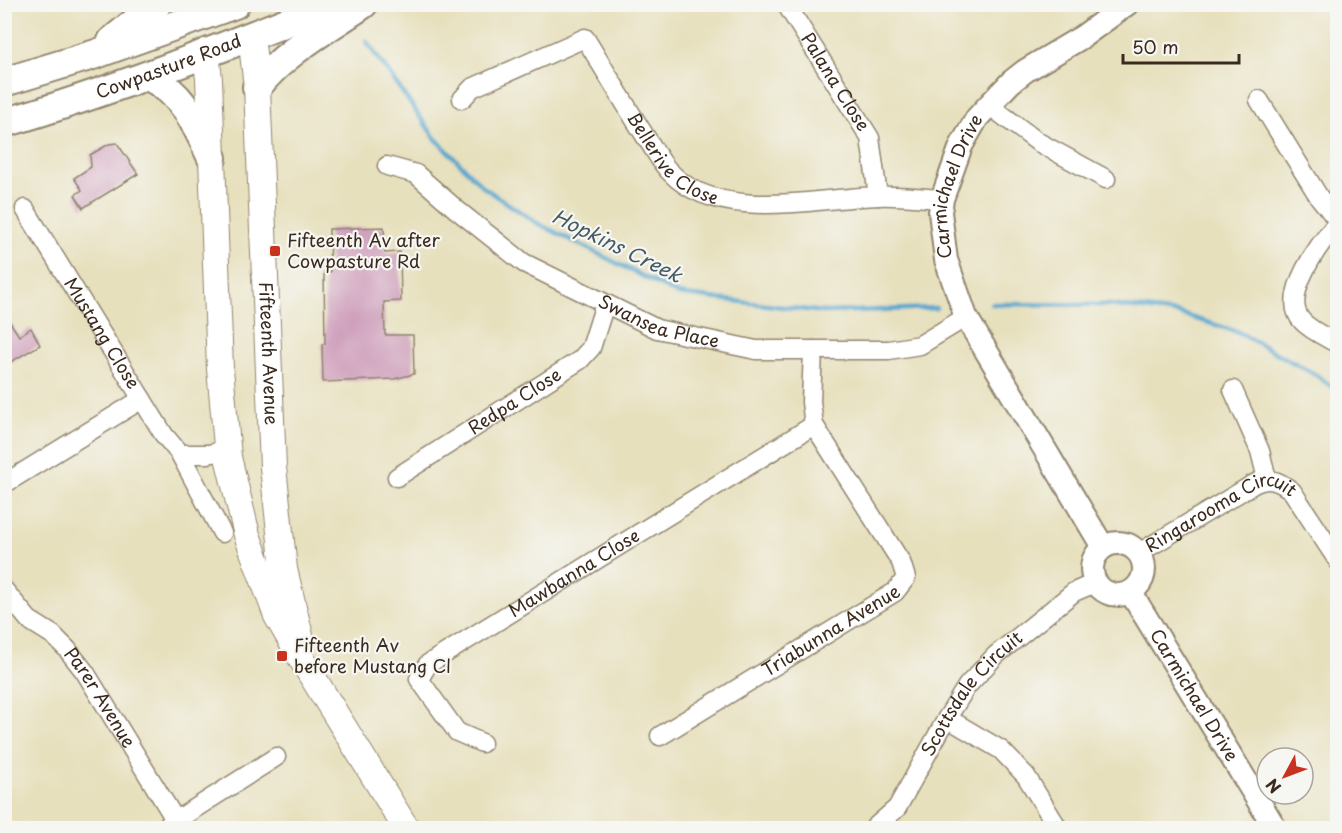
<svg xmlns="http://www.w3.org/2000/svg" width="1342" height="833" viewBox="0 0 1342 833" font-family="'Playpen Sans',sans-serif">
<rect width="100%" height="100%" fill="#f6f6f2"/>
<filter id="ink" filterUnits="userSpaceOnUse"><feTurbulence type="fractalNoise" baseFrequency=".0167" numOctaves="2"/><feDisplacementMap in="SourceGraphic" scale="12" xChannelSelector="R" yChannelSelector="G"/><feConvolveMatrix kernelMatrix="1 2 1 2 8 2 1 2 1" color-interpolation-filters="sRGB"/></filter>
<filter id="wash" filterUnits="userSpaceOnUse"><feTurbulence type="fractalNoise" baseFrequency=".008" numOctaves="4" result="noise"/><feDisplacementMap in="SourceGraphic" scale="24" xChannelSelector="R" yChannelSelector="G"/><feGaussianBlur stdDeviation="1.35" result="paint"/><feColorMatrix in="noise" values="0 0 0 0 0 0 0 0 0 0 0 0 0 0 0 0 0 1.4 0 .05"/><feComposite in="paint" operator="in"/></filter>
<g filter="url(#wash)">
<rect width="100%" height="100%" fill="#e7e0bd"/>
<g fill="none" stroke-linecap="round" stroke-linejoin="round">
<!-- stream -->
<g stroke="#53a5ce" stroke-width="4.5">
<polyline points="366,41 435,138 483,187 537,223 678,294 824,312 936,308"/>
<polyline points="992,304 1110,305 1177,313 1238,332 1316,375 1338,391"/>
</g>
</g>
<g id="blocks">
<!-- building -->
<g fill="#cc99b8">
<polygon points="117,143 138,174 83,208 75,195 82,190 74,178 91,167 90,155 109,144"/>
<polygon points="384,227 385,253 400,252 401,301 384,302 385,335 413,335 414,374 394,379 323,382 322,344 325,344 324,272 330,272 329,229"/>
<polygon points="4,313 19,336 31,328 40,345 4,366"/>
</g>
</g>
</g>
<g filter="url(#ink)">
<use href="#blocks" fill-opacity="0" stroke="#91856e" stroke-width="1.5"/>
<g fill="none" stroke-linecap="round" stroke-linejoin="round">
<!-- minor casing -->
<g stroke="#91856e" stroke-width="21">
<g id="minor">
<path id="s1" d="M786,4L870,138L878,196"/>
<path id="s2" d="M462,99L472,88L585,38C606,72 626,106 647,139C655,150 661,164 671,173C719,223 816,198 878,196C899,195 921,198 942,199"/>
<polyline points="1259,100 1319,197 1338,221"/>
<polyline points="989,105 1038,142 1106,179"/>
<path id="s3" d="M387,166L416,174L457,210L524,263L657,329L756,350H889L920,345L966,317"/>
<path id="s4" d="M25,209L164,435L180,454L222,533"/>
<path d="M1338,222C1321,242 1279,296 1302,321C1311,331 1326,337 1338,344"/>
<polyline points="1233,390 1260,451 1267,479"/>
<polyline points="180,454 208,454 228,450"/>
<path id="s5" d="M397,477L580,360L591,348L605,304"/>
<polyline points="4,484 142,399"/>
<path id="s6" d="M1139,553L1252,485C1268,476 1278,480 1292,491L1338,561"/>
<path id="s7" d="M4,590L29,620L53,635L67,649L85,672L176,821"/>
<polyline points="947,718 1001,750 1026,776 1058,828"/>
<path id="s8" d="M660,736L895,592L906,578L901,562L814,425L811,402L813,350"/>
<path id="s9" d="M482,743L457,732L419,679L428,664L814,425"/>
<polyline points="164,828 276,757"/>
<path id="s10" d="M874,828L897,808L947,718L967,686L996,655L1016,639L1074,592L1095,583"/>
</g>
</g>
<!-- tertiary casing -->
<g stroke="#91856e" stroke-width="26">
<g id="tertiary">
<circle cx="1118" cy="569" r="26"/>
<path id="s11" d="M1103,547L966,317L946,260L940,212L942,199L961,146L977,118L989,105L1011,82L1025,71L1082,37L1127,4"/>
<path id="s12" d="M1131,593L1275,828"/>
</g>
</g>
<!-- secondary casing -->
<g stroke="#91856e" stroke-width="28">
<g id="secondary">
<path id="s13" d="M251,36L257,87L273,467L284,569L300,636"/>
<polyline points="206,52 209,79 220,369 228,457 247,535 277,616 307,668 406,828"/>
</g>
</g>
<!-- primary casing -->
<g stroke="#91856e" stroke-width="32">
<g id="primary">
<polyline points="112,41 157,4"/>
<path d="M148,76C184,94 195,122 212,158"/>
<polyline points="4,82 96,54 235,4"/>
<path d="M257,87C284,52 327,29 363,4"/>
<path id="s14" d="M4,123C116,90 224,47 332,4"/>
</g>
</g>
<!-- minor -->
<use href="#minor" stroke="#fff" stroke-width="18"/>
<!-- tertiary -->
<use href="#tertiary" stroke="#fff" stroke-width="22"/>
<!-- secondary -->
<use href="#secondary" stroke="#fff" stroke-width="26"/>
<!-- primary -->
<use href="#primary" stroke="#fff" stroke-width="28"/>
</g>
</g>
<!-- markers -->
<g fill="#c8321e" stroke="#f6f6f2" stroke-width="2">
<rect x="269" y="245" width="12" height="12" rx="3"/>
<rect x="276" y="650" width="12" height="12" rx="3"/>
</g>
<g text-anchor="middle" stroke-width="4.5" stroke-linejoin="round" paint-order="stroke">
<!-- street labels -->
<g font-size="18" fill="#3b2a1e" stroke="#f6f6f2">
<text dy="6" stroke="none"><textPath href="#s14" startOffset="174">Cowpasture Road</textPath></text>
<text dy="6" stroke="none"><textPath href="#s1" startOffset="92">Palana Close</textPath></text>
<text dy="6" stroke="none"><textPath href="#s2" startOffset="290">Bellerive Close</textPath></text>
<text dy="6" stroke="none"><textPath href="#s11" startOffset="405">Carmichael Drive</textPath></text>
<text dy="6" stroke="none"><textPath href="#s3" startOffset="318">Swansea Place</textPath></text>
<text dy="6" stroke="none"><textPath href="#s4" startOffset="146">Mustang Close</textPath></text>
<text dy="6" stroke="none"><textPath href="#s13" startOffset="318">Fifteenth Avenue</textPath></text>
<text dy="6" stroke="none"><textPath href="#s5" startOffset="140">Redpa Close</textPath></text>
<text dy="6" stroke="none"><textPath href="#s6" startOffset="94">Ringarooma Circuit</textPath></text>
<text dy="6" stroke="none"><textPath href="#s9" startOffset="282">Mawbanna Close</textPath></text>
<text dy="6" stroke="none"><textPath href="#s8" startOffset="201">Triabunna Avenue</textPath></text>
<text dy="6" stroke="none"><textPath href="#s12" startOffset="120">Carmichael Drive</textPath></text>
<text dy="6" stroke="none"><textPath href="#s10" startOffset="168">Scottsdale Circuit</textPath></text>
<text dy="6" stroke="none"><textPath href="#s7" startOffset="146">Parer Avenue</textPath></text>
</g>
<!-- poi labels -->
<g font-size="18" fill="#3b2a1e" stroke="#f6f6f2" text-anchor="start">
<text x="287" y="247">Fifteenth Av after<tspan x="287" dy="21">Cowpasture Rd</tspan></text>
<text x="294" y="652">Fifteenth Av<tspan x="294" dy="21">before Mustang Cl</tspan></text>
</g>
<!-- water labels -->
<g font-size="20" font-style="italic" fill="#455b64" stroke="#f6f6f2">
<text transform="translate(617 246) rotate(26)" y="7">Hopkins Creek</text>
</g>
</g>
<!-- margin -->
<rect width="1342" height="833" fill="none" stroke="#f6f6f2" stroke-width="24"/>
<!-- north arrow -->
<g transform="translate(1285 776) rotate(229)"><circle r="28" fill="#f6f6f2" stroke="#aba49d" stroke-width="1.5"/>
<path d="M0-4.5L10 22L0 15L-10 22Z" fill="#c8321e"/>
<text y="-9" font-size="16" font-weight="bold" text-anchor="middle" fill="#3b2a1e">N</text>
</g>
<!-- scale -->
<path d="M1123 54v9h116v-9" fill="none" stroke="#3b2a1e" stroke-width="3"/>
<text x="1132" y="54" font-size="18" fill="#3b2a1e" stroke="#f6f6f2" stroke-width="4.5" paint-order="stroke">50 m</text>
</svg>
